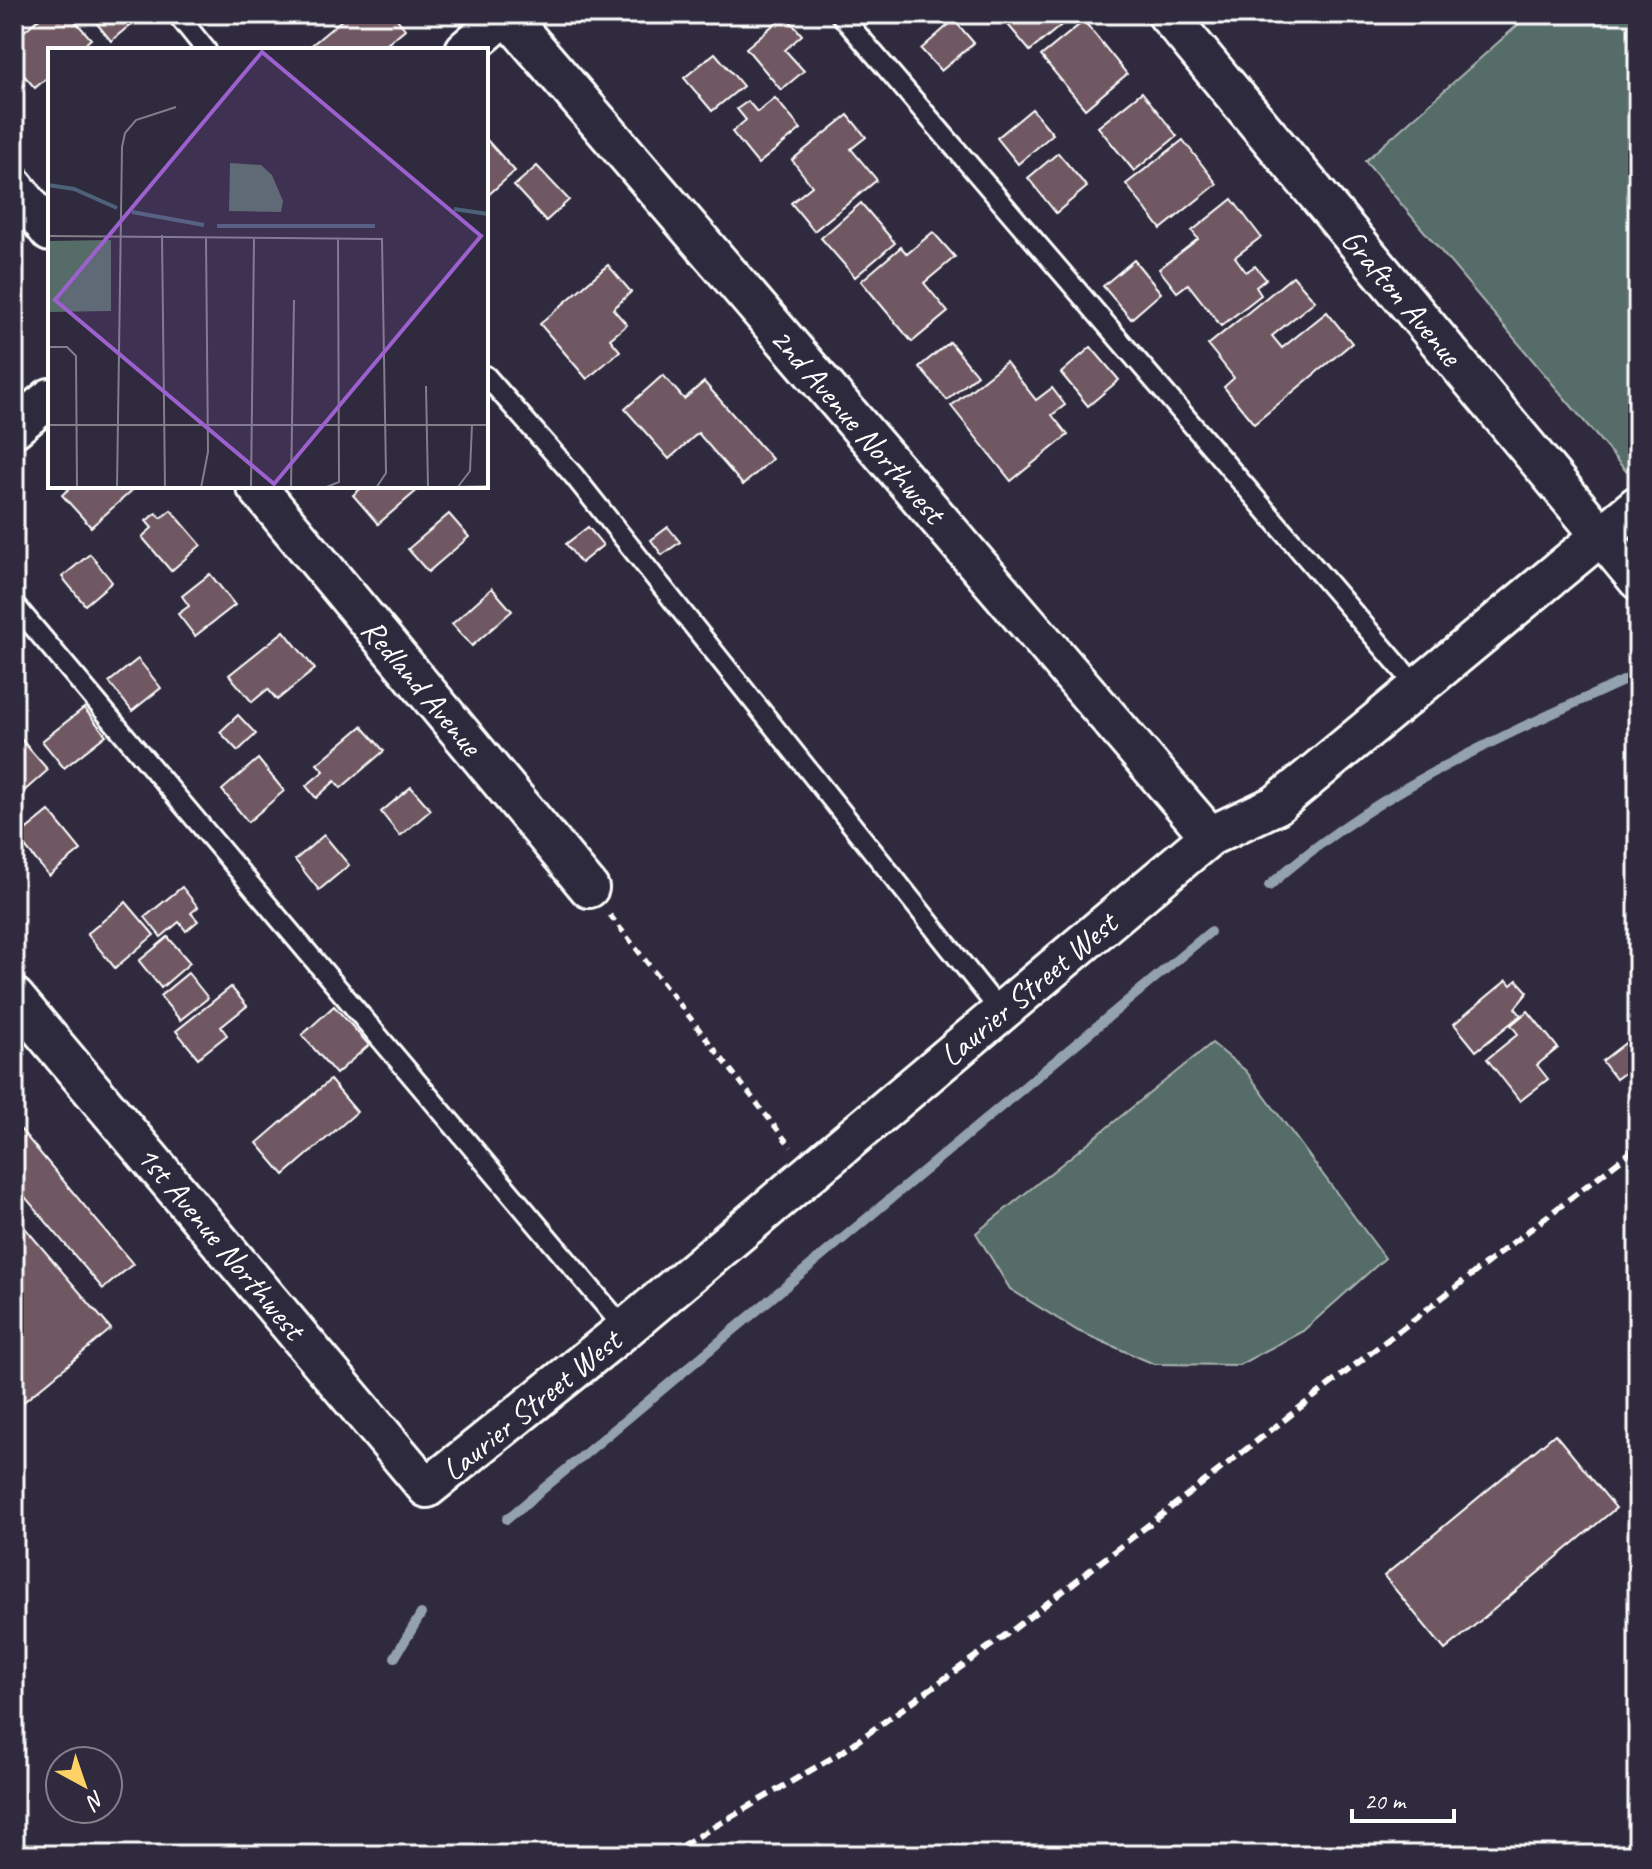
<svg xmlns="http://www.w3.org/2000/svg" width="1652" height="1869" viewBox="0 0 1652 1869" font-family="Caveat,sans-serif">
<rect width="100%" height="100%" fill="#2f2a3d"/>
<filter id="ink" filterUnits="userSpaceOnUse"><feTurbulence type="fractalNoise" baseFrequency=".0125" numOctaves="2"/><feDisplacementMap in="SourceGraphic" scale="16" xChannelSelector="R" yChannelSelector="G"/><feConvolveMatrix kernelMatrix="1 2 1 2 8 2 1 2 1" color-interpolation-filters="sRGB"/></filter>
<g filter="url(#ink)">
<!-- green -->
<g fill="#566c67" stroke="#aab6b3" stroke-width="2">
<polygon points="1530,14 1638,14 1638,461 1626,471 1365,161"/>
<polygon points="1212,1043 1246,1071 1385,1258 1303,1331 1239,1365 1154,1364 1078,1331 1010,1289 976,1233"/>
</g>
<g fill="none" stroke-linecap="round" stroke-linejoin="round">
<!-- stream -->
<g stroke="#94a1ae" stroke-width="10">
<path d="M1269,886C1375,790 1505,735 1634,676"/>
<polyline points="507,1519 1210,932"/>
<polyline points="395,1657 421,1614"/>
</g>
</g>
<!-- building -->
<g fill="#705962" stroke="#fff" stroke-width="2">
<polygon points="44,14 53,14 59,20 69,14 91,39 78,50 50,50 50,75 35,88 14,64 14,40"/>
<polygon points="89,14 143,14 111,41"/>
<polygon points="349,14 393,14 405,29 380,50 310,50 308,48"/>
<polygon points="999,14 1069,14 1071,17 1030,51"/>
<polygon points="785,15 802,35 785,50 804,71 781,90 746,48"/>
<polygon points="954,20 974,43 941,71 921,49"/>
<polygon points="1084,21 1127,74 1085,109 1041,56"/>
<polygon points="715,53 743,86 712,111 684,78"/>
<polygon points="1142,92 1177,136 1134,171 1098,127"/>
<polygon points="775,98 801,129 758,164 732,132 746,120 737,109 748,101 757,112"/>
<polygon points="1032,109 1053,134 1018,164 997,138"/>
<polygon points="848,115 866,137 851,149 877,180 814,231 791,203 812,186 792,160"/>
<polygon points="487,140 515,171 486,197 486,141"/>
<polygon points="1183,140 1217,184 1161,229 1126,184"/>
<polygon points="1058,153 1087,187 1056,213 1028,178"/>
<polygon points="537,166 569,200 546,221 514,186"/>
<polygon points="1232,199 1261,237 1235,257 1246,272 1255,266 1266,279 1256,287 1261,295 1221,326 1188,284 1177,292 1159,269 1198,239 1192,231"/>
<polygon points="861,203 895,243 855,277 821,238"/>
<polygon points="933,232 955,257 924,283 948,312 912,342 861,281 901,247 907,254"/>
<polygon points="1134,260 1161,293 1131,319 1103,286"/>
<polygon points="608,265 631,292 613,309 627,325 610,339 620,351 587,379 540,324"/>
<polygon points="1293,276 1315,301 1272,336 1282,348 1327,312 1352,343 1254,424 1224,387 1234,378 1208,345"/>
<polygon points="950,342 977,375 947,400 919,367"/>
<polygon points="1091,347 1119,380 1088,406 1061,373"/>
<polygon points="1006,362 1036,400 1052,388 1065,405 1052,415 1068,435 1011,481 951,406"/>
<polygon points="663,375 684,399 704,382 772,459 743,485 698,433 669,459 625,409"/>
<polygon points="72,486 137,486 91,527 62,495"/>
<polygon points="364,486 418,486 420,488 378,524 353,495"/>
<polygon points="171,510 201,545 171,571 142,537 152,528 146,521 156,513 161,518"/>
<polygon points="449,514 469,537 428,572 408,549"/>
<polygon points="588,527 603,545 581,563 566,544"/>
<polygon points="668,527 680,542 662,555 651,540"/>
<polygon points="90,554 112,582 85,605 62,577"/>
<polygon points="210,574 235,605 195,636 178,614 189,606 182,596"/>
<polygon points="492,588 512,611 472,646 452,624"/>
<polygon points="284,631 315,669 277,700 268,689 252,702 229,675"/>
<polygon points="138,659 161,688 132,711 109,682"/>
<polygon points="84,708 106,735 64,768 42,741"/>
<polygon points="238,715 256,734 238,751 220,732"/>
<polygon points="362,726 384,751 341,788 335,781 316,798 306,786 324,771 317,764"/>
<polygon points="20,738 48,770 14,800 14,742"/>
<polygon points="258,759 284,791 248,822 222,790"/>
<polygon points="411,787 431,810 400,836 381,812"/>
<polygon points="49,811 81,850 49,876 17,837"/>
<polygon points="324,835 349,865 319,890 295,860"/>
<polygon points="182,887 198,907 191,913 198,921 186,931 179,922 161,937 145,917"/>
<polygon points="126,902 154,935 115,968 87,934"/>
<polygon points="168,937 190,963 161,988 139,961"/>
<polygon points="188,973 208,998 180,1020 160,996"/>
<polygon points="1507,980 1511,985 1517,980 1528,992 1515,1008 1521,1015 1476,1051 1454,1024"/>
<polygon points="231,987 247,1006 221,1027 227,1035 198,1058 176,1031"/>
<polygon points="334,1006 369,1045 336,1074 302,1035"/>
<polygon points="1528,1011 1558,1048 1537,1065 1548,1079 1520,1101 1487,1059 1518,1034 1511,1025"/>
<polygon points="1628,1041 1638,1053 1638,1063 1616,1079 1602,1061"/>
<polygon points="330,1080 357,1112 284,1175 257,1143"/>
<polygon points="21,1130 133,1264 103,1289 14,1184 14,1136"/>
<polygon points="14,1215 111,1329 14,1410"/>
<polygon points="1555,1434 1616,1508 1445,1650 1384,1576"/>
</g>
<g fill="none" stroke-linecap="round" stroke-linejoin="round">
<!-- service casing -->
<g stroke="#fff" stroke-width="24">
<g id="service">
<polyline points="177,14 206,50"/>
<polyline points="840,14 1418,688"/>
<polyline points="486,376 574,476 1000,1011"/>
<polyline points="14,604 625,1329"/>
</g>
</g>
<!-- minor casing -->
<g stroke="#fff" stroke-width="44">
<g id="minor">
<polyline points="506,14 1210,836"/>
<polyline points="1167,14 1638,580"/>
<polyline points="465,50 507,14"/>
<polyline points="14,186 50,232"/>
<polyline points="14,428 50,398"/>
<polyline points="256,486 589,888"/>
<polyline points="14,997 427,1488 625,1329 1210,836 1276,805 1638,505"/>
</g>
</g>
<!-- path -->
<polyline stroke="#fff" stroke-width="5" stroke-dasharray="8 6" stroke-linecap="butt" points="610,915 791,1147"/>
<!-- service -->
<use href="#service" stroke="#2f2a3d" stroke-width="18"/>
<!-- minor -->
<use href="#minor" stroke="#2f2a3d" stroke-width="38"/>
<!-- rail -->
<polyline stroke="#fff" stroke-width="6" stroke-dasharray="12 6" stroke-linecap="butt" points="666,1855 842,1752 1014,1629 1638,1146"/>
</g>
</g>
<g text-anchor="middle" stroke-width="6" stroke-linejoin="round" paint-order="stroke">
<!-- street labels -->
<g font-size="32" fill="#fff" stroke="#2f2a3d">
<text transform="translate(1402 297) rotate(50)" y="11">Grafton Avenue</text>
<text transform="translate(858 425) rotate(49)" y="11">2nd Avenue Northwest</text>
<text transform="translate(422 687) rotate(50)" y="11">Redland Avenue</text>
<text transform="translate(1028 989) rotate(-40)" y="11">Laurier Street West</text>
<text transform="translate(221 1242) rotate(50)" y="11">1st Avenue Northwest</text>
<text transform="translate(531 1405) rotate(-39)" y="11">Laurier Street West</text>
</g>
</g>
<!-- overview -->
<g transform="translate(48 48)">
<rect width="440" height="440" fill="#2f2a3d"/>
<path d="M182,115L213,117L224,127L235,153L233,164L181,163ZM63,192V263L0,264V193Z" fill="#566c67"/>
<path fill="none" stroke="#4d6278" stroke-width="4" d="M0,137L26,141L69,160M406,161L440,166M84,164L156,177M169,178H327"/>
<path fill="none" stroke="#827f8b" stroke-width="2" d="M114,187L117,440M0,188L334,191L338,425L328,440M0,299H19L28,308L29,440M378,338L380,439M0,377H440M69,440L74,99L77,85L88,72L128,59M153,440L160,404L158,190M203,440L206,191M243,440L246,252M250,440L276,439M276,440L291,434L290,190M374,440L440,438M409,440L422,423L424,377"/>
<path fill="#9c61cf" fill-opacity="0.15" stroke="#9c61cf" stroke-width="4" d="M214,4L433,188L226,436L7,252Z"/>
<rect width="440" height="440" fill="none" stroke="#fff" stroke-width="4"/>
</g>
<!-- margin -->
<rect width="1652" height="1869" fill="none" stroke="#2f2a3d" stroke-width="48"/>
<rect x="24" y="24" width="1604" height="1821" fill="none" stroke="#fff" stroke-width="3" filter="url(#ink)"/>
<!-- north arrow -->
<g transform="translate(84 1785) rotate(140)"><circle r="38" fill="#2f2a3d" stroke="#827f8b" stroke-width="2"/>
<path d="M0-6L14 30L0 20L-14 30Z" fill="#ffd166"/>
<text y="-12" font-size="22" font-weight="bold" text-anchor="middle" fill="#ffffff">N</text>
</g>
<!-- scale -->
<path d="M1352 1809v12h102v-12" fill="none" stroke="#ffffff" stroke-width="4"/>
<text x="1364" y="1809" font-size="24" fill="#ffffff" stroke="#2f2a3d" stroke-width="6" paint-order="stroke">20 m</text>
</svg>
